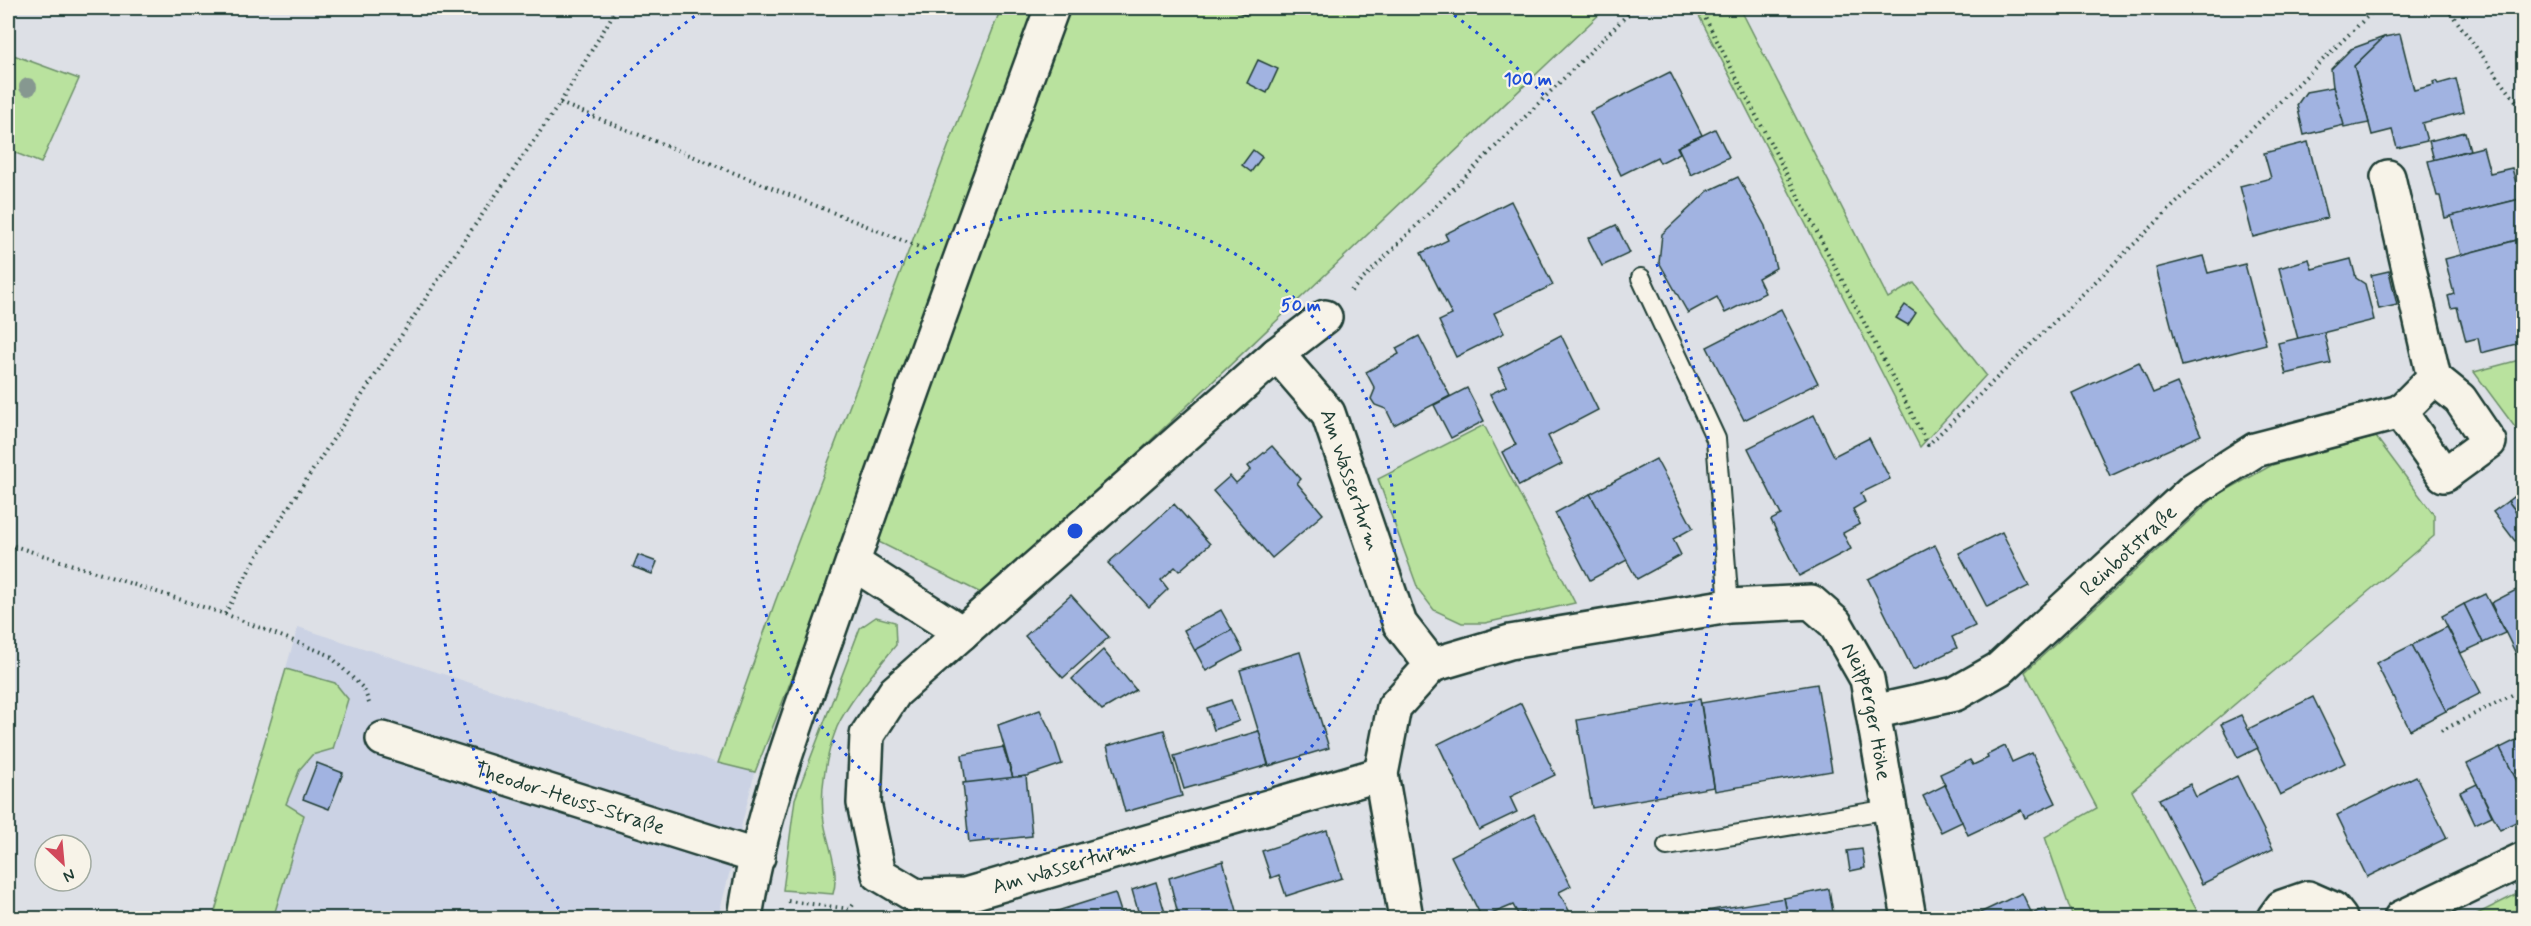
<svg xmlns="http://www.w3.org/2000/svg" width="2531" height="926" viewBox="0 0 2531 926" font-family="Mynerve,sans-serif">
<rect width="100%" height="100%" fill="#dde0e6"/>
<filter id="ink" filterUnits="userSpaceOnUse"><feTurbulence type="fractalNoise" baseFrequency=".0167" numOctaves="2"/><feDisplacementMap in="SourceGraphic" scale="12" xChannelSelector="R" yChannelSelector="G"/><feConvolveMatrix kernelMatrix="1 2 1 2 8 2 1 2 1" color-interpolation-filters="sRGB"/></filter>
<g filter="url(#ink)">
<!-- built -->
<polygon fill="#cbd2e4" points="298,627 718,763 755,772 718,918 213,918"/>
<!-- green -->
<g fill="#b9e29e" stroke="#6c9069" stroke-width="1.5">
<polygon points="1001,8 1606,8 987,596 851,528 755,772 718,763 775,602"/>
<polygon points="1695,8 1740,8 1888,298 1914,283 1986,375 1920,447"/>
<polygon points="8,53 79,79 41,163 8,150"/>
<polygon points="2523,359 2524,359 2523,438 2474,372"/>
<polygon points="1484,425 1575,603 1485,623 1462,623 1434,610 1418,589 1378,479"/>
<polygon points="2376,437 2434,515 2434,536 2132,791 2200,916 2208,918 2073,918 2045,837 2097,808 2025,672 2216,496 2272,465"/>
<path d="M876,617L895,622L896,645C879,666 848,702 837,727C826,755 819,792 824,822C828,846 840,870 833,894L783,890L795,799L860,628Z"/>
<polygon points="286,669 335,683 348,699 333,749 312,755 300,769 286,804 304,815 274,915 284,918 213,918"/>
<polygon points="2523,891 2523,918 2469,918"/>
</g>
<!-- building -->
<g fill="#a1b3e1" stroke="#1f3d34" stroke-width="1.5">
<polygon points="1229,8 1250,8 1248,16"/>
<polygon points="2400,34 2414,90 2434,85 2433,82 2436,81 2438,84 2456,79 2464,112 2422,123 2427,141 2397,148 2392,130 2372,135 2354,66 2384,37"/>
<polygon points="2384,37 2354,66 2369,123 2344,128 2333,87 2331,69 2351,49"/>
<polygon points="1258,60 1278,69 1267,93 1247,83"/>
<polygon points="1670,72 1702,135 1677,147 1680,153 1660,163 1657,157 1621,175 1590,112"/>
<polygon points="2333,87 2344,125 2304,135 2297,105 2306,92"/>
<polygon points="1715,129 1729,157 1691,175 1678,147"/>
<polygon points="2465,132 2470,150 2434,160 2429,141"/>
<polygon points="2308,142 2327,218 2253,237 2240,186 2271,178 2264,153"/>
<polygon points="2483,147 2490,173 2512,168 2520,199 2445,218 2440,196 2437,196 2428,161"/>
<polygon points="1253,150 1262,157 1251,172 1242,165"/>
<polygon points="1738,177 1765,226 1776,268 1758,278 1765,293 1725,313 1717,297 1688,313 1659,262 1662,234 1708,191"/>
<polygon points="2520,199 2524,212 2524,238 2461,255 2451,216"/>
<polygon points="1511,201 1553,285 1494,313 1504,333 1456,357 1439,321 1452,315 1421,253 1448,240 1445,234"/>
<polygon points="1616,225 1630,253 1602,266 1588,238"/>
<polygon points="2521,239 2524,250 2524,342 2481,353 2478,338 2466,341 2457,307 2451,308 2448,296 2454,294 2445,259"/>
<polygon points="2203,256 2208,273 2245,264 2266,344 2182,366 2156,268"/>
<polygon points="2309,259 2312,269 2351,259 2356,278 2365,284 2374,320 2298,339 2279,268"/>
<polygon points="2389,271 2397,305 2379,309 2371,275"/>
<polygon points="1905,305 1916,313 1908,325 1896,318"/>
<polygon points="1781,309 1818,383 1744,420 1707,347"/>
<polygon points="2324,332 2331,363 2286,374 2278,343"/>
<polygon points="1561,335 1598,410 1548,436 1562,464 1519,486 1502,452 1516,445 1490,394 1507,386 1498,368"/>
<polygon points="1419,336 1450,396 1394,425 1386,409 1375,405 1371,399 1375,389 1366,372 1399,354 1396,348"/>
<polygon points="2139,362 2153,393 2177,383 2201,435 2110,476 2072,393"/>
<polygon points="1467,388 1484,421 1451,438 1434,405"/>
<polygon points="1814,415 1834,456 1869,438 1890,479 1861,493 1865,502 1853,509 1860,524 1843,533 1851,549 1799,576 1771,520 1781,515 1748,448"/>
<polygon points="1272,446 1301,479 1297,483 1323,514 1272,558 1213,491 1230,476 1236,483 1251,470 1248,466"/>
<polygon points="1656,459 1693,528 1673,539 1681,555 1637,579 1590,494"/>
<polygon points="2522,490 2524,492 2524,522 2508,501"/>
<polygon points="1590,494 1627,560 1590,580 1555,513"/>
<polygon points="2508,501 2524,522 2524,535 2515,541 2493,512"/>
<polygon points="1174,504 1210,544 1179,571 1175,567 1161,580 1168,589 1149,607 1108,563"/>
<polygon points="2002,532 2029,586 1987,607 1959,553"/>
<polygon points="1935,545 1975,626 1952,637 1957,648 1913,670 1868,579"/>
<polygon points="638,555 657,562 652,574 633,567"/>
<polygon points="2524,586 2524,670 2491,603"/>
<polygon points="2485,594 2505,633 2483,643 2464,604"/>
<polygon points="1071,595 1109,637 1063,678 1025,636"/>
<polygon points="2464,604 2483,643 2461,653 2442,616"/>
<polygon points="1221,610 1232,630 1195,651 1184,630"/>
<polygon points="2447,627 2481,693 2446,711 2412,645"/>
<polygon points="1232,630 1243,651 1206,671 1195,650"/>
<polygon points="2412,645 2446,711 2410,730 2376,663"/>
<polygon points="1103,650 1136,690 1102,710 1072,679"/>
<polygon points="1300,652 1329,748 1269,766 1240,670"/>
<polygon points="1817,684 1832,771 1715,791 1701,703"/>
<polygon points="2313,697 2345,763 2280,795 2248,729"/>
<polygon points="1700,699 1714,787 1592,808 1577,720"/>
<polygon points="1231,700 1239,721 1214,730 1207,708"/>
<polygon points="1521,703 1555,775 1510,797 1517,812 1479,830 1438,744"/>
<polygon points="1040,710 1052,734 1062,764 1027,776 1013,778 998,725"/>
<polygon points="2241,715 2258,748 2238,758 2221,724"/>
<polygon points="1164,730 1182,796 1125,812 1107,746"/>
<polygon points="1259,731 1268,765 1184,789 1174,756"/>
<polygon points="2524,736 2524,795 2500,748"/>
<polygon points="2005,746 2012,762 2032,753 2056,803 2025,818 2021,810 1968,835 1940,774 1970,760 1973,765 1988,758 1987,755"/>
<polygon points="1003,747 1013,778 966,784 962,755"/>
<polygon points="2500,748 2524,795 2524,818 2500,830 2467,764"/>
<polygon points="317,763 343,773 329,809 303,799"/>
<polygon points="1026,776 1032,836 969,843 963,783"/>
<polygon points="2237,776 2273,849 2202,884 2159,799 2190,784 2196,797"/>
<polygon points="2416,776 2447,838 2367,877 2337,815"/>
<polygon points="2477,784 2492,816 2475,824 2460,792"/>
<polygon points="1945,785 1962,822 1941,832 1923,796"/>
<polygon points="1534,814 1571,886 1559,892 1573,918 1527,918 1524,912 1518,914 1513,905 1482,918 1451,856"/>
<polygon points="1327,830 1342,878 1286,896 1279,875 1271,878 1262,851"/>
<polygon points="1862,849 1865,868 1850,871 1847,851"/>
<polygon points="1223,861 1239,918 1179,918 1169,878"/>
<polygon points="1156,882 1166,916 1140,918 1132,890"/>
<polygon points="1829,889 1834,918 1788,918 1784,898"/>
<polygon points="1115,893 1123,918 1053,918 1051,913"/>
<polygon points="2022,893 2032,914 2045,908 2050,918 1969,918"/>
<polygon points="1784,898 1788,918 1664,918"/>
</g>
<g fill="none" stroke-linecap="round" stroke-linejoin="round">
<!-- lane casing -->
<g stroke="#1f3d34" stroke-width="22">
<g id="lane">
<polyline points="1641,278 1716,439 1729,606"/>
<polyline points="1667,846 1890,809"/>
</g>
</g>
<!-- street casing -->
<g stroke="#1f3d34" stroke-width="38">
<g id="street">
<polyline points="1277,354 1325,317"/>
<polyline points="2400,412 2444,475 2489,442 2460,399 2434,378"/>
<path id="s1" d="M853,563L962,633L1277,354L1328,413L1400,624L1432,665L1394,707L1381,774L1406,918"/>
<path id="s2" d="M962,633L895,692L867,735L864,803L879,874L916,896L965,895L1381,774"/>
<path id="s3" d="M1432,665L1510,642L1729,606L1811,602L1835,623L1867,679L1909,918"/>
<path id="s4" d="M1873,712L1955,694L1999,669L2194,489L2255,450L2400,412L2434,378L2388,177"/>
<path id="s5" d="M383,739L758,857"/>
<polyline points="2274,918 2282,907 2308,898 2333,909 2340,918"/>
<polyline points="2401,918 2524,859"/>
</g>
</g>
<!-- secondary casing -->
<g stroke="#1f3d34" stroke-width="38">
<path id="secondary" d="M745,918C761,806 807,697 843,590C910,395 981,201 1052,8"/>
</g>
<!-- path -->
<g stroke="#1f3d34" stroke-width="4" stroke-dasharray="1.5 4.5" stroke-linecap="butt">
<polyline points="1700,8 1928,445 2376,8"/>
<polyline points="2447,8 2524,112"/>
<polyline points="560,103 924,249"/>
<polyline points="1351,291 1634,8"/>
<polyline points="8,544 225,614 329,655 364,689 369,703"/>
<polyline points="225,614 253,563 297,494 459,248 560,103 617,8"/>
<polyline points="2441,731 2524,689"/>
<polyline points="788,901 850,909 855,902"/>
</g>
<!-- lane -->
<use href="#lane" stroke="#f7f3e8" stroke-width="18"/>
<!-- street -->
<use href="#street" stroke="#f7f3e8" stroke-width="33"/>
<!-- secondary -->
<use href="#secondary" stroke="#f7f3e8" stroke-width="33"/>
</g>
<!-- trees -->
<circle fill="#869890" cx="28" cy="87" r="9"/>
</g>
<!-- distance rings -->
<g fill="none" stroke="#1d4ed8" stroke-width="3" stroke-dasharray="3 6">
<circle cx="1075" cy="531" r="320"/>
<path d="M564 916A640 640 0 0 1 703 10M1447 10A640 640 0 0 1 1586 916"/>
</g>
<g text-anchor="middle" stroke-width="4.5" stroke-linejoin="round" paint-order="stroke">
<!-- street labels -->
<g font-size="21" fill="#1f3d34" stroke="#f7f3e8">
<text dy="7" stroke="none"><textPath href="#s1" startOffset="699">Am Wasserturm</textPath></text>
<text dy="7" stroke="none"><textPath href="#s4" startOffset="310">Reinbotstraße</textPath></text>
<text dy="7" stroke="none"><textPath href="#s3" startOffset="513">Neipperger Höhe</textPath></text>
<text dy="7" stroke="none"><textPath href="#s5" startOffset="196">Theodor-Heuss-Straße</textPath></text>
<text dy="7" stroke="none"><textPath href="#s2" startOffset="476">Am Wasserturm</textPath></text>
</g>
</g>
<circle cx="1075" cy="531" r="9" fill="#1d4ed8" stroke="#f7f3e8" stroke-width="3"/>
<g font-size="18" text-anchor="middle" font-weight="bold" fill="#1d4ed8" stroke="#f7f3e8" stroke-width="4.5" stroke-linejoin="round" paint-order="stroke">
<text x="1528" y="85">100 m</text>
<text x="1301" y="311">50 m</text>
</g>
<!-- margin -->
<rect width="2531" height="926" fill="none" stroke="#f7f3e8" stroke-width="30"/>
<rect x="15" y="15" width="2501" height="896" fill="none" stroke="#1f3d34" stroke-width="2" filter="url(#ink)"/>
<!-- north arrow -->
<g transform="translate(63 863) rotate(154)"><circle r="28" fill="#f7f3e8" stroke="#a1aaa0" stroke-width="1.5"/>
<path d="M0-4.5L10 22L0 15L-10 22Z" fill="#d1495b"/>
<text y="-9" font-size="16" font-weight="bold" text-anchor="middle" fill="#1f3d34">N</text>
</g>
</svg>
